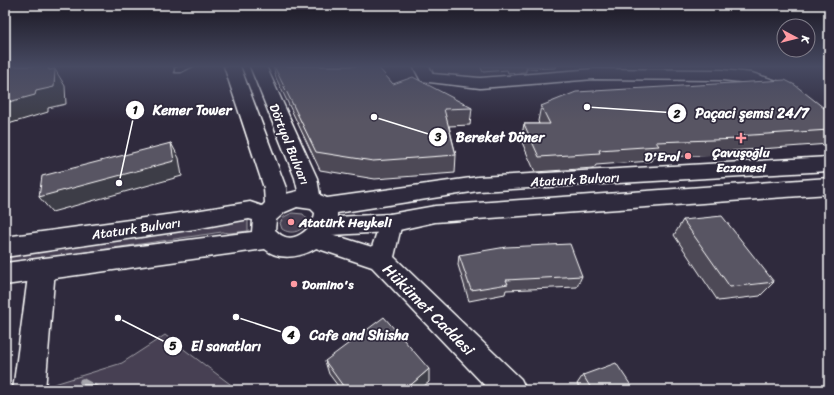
<svg xmlns="http://www.w3.org/2000/svg" width="834" height="395" font-family="Sriracha,sans-serif">
  <style>
    .built { fill: #3c3749 }
    .green { fill: #464152; stroke: #a2a0a8 }
    .lines { fill: none; stroke-linecap: round; stroke-linejoin: round }
    .stream { fill: #a7a6ad; fill-rule: evenodd }
    .service-casing { stroke: #fff; stroke-width: 3 }
    .minor-casing { stroke: #fff; stroke-width: 3 }
    .tertiary-casing { stroke: #fff; stroke-width: 3 }
    .secondary-casing { stroke: #fff; stroke-width: 3 }
    .service { fill: #2f2a3d; fill-rule: evenodd }
    .minor { fill: #2f2a3d; fill-rule: evenodd }
    .tertiary { fill: #2f2a3d; fill-rule: evenodd }
    .secondary { fill: #2f2a3d; fill-rule: evenodd }
    .wall { fill: #4d4956; stroke: #fff }
    .shaded-wall { fill: #3e3c46; stroke: #fff }
    .building { fill: #595564; stroke: #fff }
    .poi-dot { fill: #ff9aa2; stroke: #2f2a3d; stroke-width: 1.5 }
    .labels { text-anchor: middle; stroke-width: 3.5; stroke-linejoin: round; paint-order: stroke }
    .street-label { font-size: 13px; fill: #fff; stroke: #2f2a3d }
    .poi-label { font-size: 13px; font-weight: bold; fill: #fff; stroke: #2f2a3d; text-anchor: start }
    .near-street-label { font-size: 16px; fill: #fff; stroke: #2f2a3d }
    .leader { fill: none; stroke: #fff; stroke-width: 1.5 }
    .callout-dot { fill: #fff; stroke: #2f2a3d; stroke-width: 1.5 }
    .mark-label { font-size: 12px; text-anchor: middle; font-weight: bold; fill: #111 }
    .callout-label { font-size: 14px; text-anchor: middle; font-weight: bold; fill: #fff; stroke: #2f2a3d; stroke-width: 3.5; stroke-linejoin: round; paint-order: stroke }
  </style>
  <rect width="100%" height="100%" fill="#2f2a3d"/>
  <filter id="ink" filterUnits="userSpaceOnUse"><feTurbulence type="fractalNoise" baseFrequency=".025" numOctaves="2"/><feDisplacementMap in="SourceGraphic" scale="8" xChannelSelector="R" yChannelSelector="G"/><feConvolveMatrix kernelMatrix="1 2 1 2 8 2 1 2 1" color-interpolation-filters="sRGB"/></filter>
  <g filter="url(#ink)">
    <!-- built -->
    <path class="built" d="M428,66H498L502,74L465,77L433,75Z"/>
    <!-- green -->
    <path class="green" d="M292,213L303,214L307,219V222C302,232 291,235 282,229L280,223L284,217Z
      M248,219V231L229,233L222,232L5,264V254Z
      M165,335L238,390H48L45,387L122,363Z"/>
    <g class="lines">
      <!-- stream -->
      <path class="stream" d="M83,378L100,387L101,390C93,390 83,391 79,382L80,379Z"/>
      <defs>
        <path id="service" d="M182,66H193L181,72H175V68Z"/>
        <path id="minor" d="M413,66H429L433,74L480,78L594,69L722,70L752,73L783,83L802,93L829,116V131L822,129L790,101L771,91L749,83L722,80L594,79L480,88L421,81Z
          M42,258L51,262L55,269L45,390H13L29,269L33,262Z"/>
        <path id="tertiary" d="M390,214L398,217L402,223L394,257L521,379L526,390H489L372,267L307,245L303,238L307,231L315,229L372,247L382,217Z"/>
        <path id="secondary" d="M224,66H240L286,188V194L298,191L295,178L250,66H266L317,178L320,195L327,198L478,177L829,157V171L478,191L337,213V217L390,214L435,206L829,178V194L435,222L390,232L330,235C318,254 283,265 265,249L5,285V263L252,232L253,220L249,219L195,229L5,257V237L195,211L250,202L262,206L265,203L264,188ZM297,207L311,209L315,213C314,226 297,243 283,236C280,235 278,232 275,230L276,220L285,212Z"/>
      </defs>
      <!-- service casing -->
      <use href="#service" class="service-casing"/>
      <!-- minor casing -->
      <use href="#minor" class="minor-casing"/>
      <!-- tertiary casing -->
      <use href="#tertiary" class="tertiary-casing"/>
      <!-- secondary casing -->
      <use href="#secondary" class="secondary-casing"/>
      <!-- service -->
      <use href="#service" class="service"/>
      <!-- minor -->
      <use href="#minor" class="minor"/>
      <!-- tertiary -->
      <use href="#tertiary" class="tertiary"/>
      <!-- secondary -->
      <use href="#secondary" class="secondary"/>
    </g>
    <!-- wall -->
    <path class="wall" d="M273,66H377L393,84L472,108L470,125L449,126L456,155L455,173L375,179L320,170L276,78Z
      M480,66H557L556,68L526,69V72L508,73L507,70L483,72Z
      M541,106L829,112V144L732,151L730,155L653,157L651,161L596,165L594,168L535,172L521,140L524,124H539L538,121Z
      M683,220L774,282L760,296L718,301L674,235Z
      M459,255L582,276L577,287L506,290L505,294L469,301L458,265Z
      M325,361L429,382L419,390H341L329,374Z
      M583,375L634,390H581L577,384Z"/>
    <!-- shaded-wall -->
    <path class="shaded-wall" d="M48,66H53L65,86L66,104L48,108V112L5,125V103L36,91L49,70Z
      M171,143L179,158L182,176L52,212L39,197Z
      M429,369V382L419,390H405Z"/>
    <!-- building -->
    <path class="building" d="M5,66H48L49,70L55,69L54,87L36,91L35,95L5,103Z
      M274,66H377L393,84L413,77L472,108L444,109L456,155L373,161L316,152Z
      M785,80L795,85L829,112V130L737,136L740,139L656,142L659,146L599,150L600,153L539,157L524,124H550L541,106L576,92Z
      M171,143L174,161L39,197L42,176Z
      M722,216L774,282L730,287L683,220Z
      M570,244L582,276L506,280L508,284L471,290L459,255L506,247Z
      M384,317L429,369L405,390H346L325,361Z
      M616,363L634,390H592L583,375Z"/>
  </g>
  <!-- sky -->
  <linearGradient id="sky" x2="0" y2="1"><stop stop-color="#1a1722"/><stop offset="0.55" stop-color="#474a62"/><stop offset="1" stop-color="#474a62" stop-opacity="0"/></linearGradient>
  <rect width="834" height="121" fill="url(#sky)"/>
  <!-- markers -->
  <g class="poi-dot">
    <path d="M739 132h4v4h4v4h-4v4h-4v-4h-4v-4h4z"/>
    <circle cx="688" cy="156" r="4"/>
    <circle cx="291" cy="222" r="4"/>
    <circle cx="294" cy="284" r="4"/>
  </g>
  <g class="labels">
    <!-- street labels -->
    <g class="street-label">
      <text transform="translate(290 144) rotate(68)" y="5">Dörtyol Bulvarı</text>
      <text transform="translate(575 179) rotate(-3)" y="5">Ataturk Bulvarı</text>
      <text transform="translate(136 228) rotate(-8)" y="5">Ataturk Bulvarı</text>
    </g>
    <!-- poi labels -->
    <g class="poi-label">
      <text x="741" y="157" text-anchor="middle">Çavuşoğlu<tspan x="741" dy="15">Eczanesi</tspan></text>
      <text x="680" y="161" text-anchor="end">D'Erol</text>
      <text x="299" y="227">Atatürk Heykeli</text>
      <text x="302" y="289">Domino's</text>
    </g>
    <!-- near-street labels -->
    <g class="near-street-label">
      <text transform="translate(429 309) rotate(45)" y="6">Hükümet Caddesi</text>
    </g>
  </g>
  <!-- callouts -->
  <path class="leader" d="M119 183L135 110M587 107L677 113M374 117L438 137M236 317L291 335M118 318L173 346"/>
  <g class="callout-dot">
    <circle cx="119" cy="183" r="4"/>
    <circle cx="587" cy="107" r="4"/>
    <circle cx="374" cy="117" r="4"/>
    <circle cx="236" cy="317" r="4"/>
    <circle cx="118" cy="318" r="4"/>
    <circle cx="135" cy="110" r="10"/>
    <circle cx="677" cy="113" r="10"/>
    <circle cx="438" cy="137" r="10"/>
    <circle cx="291" cy="335" r="10"/>
    <circle cx="173" cy="346" r="10"/>
  </g>
  <g class="mark-label">
    <text x="135" y="114">1</text>
    <text x="677" y="118">2</text>
    <text x="438" y="141">3</text>
    <text x="291" y="339">4</text>
    <text x="173" y="350">5</text>
  </g>
  <g class="callout-label">
    <text x="192" y="115">Kemer Tower</text>
    <text x="752" y="118">Paçaci şemsi 24/7</text>
    <text x="500" y="142">Bereket Döner</text>
    <text x="359" y="340">Cafe and Shisha</text>
    <text x="226" y="351">El sanatları</text>
  </g>
  <!-- margin -->
  <rect width="834" height="395" fill="none" stroke="#2f2a3d" stroke-width="20"/>
  <rect x="10" y="10" width="814" height="375" fill="none" stroke="#fff" stroke-width="1.5" filter="url(#ink)"/>
  <!-- north arrow -->
  <g transform="translate(796 38) rotate(97)"><circle r="19" fill="#2f2a3d" stroke="#827f8b"/>
  <path d="M0-3L7 15L0 10L-7 15Z" fill="#ff9aa2"/>
  <text y="-6" font-size="11" font-weight="bold" text-anchor="middle" fill="#ffffff">K</text>
  </g>
</svg>
